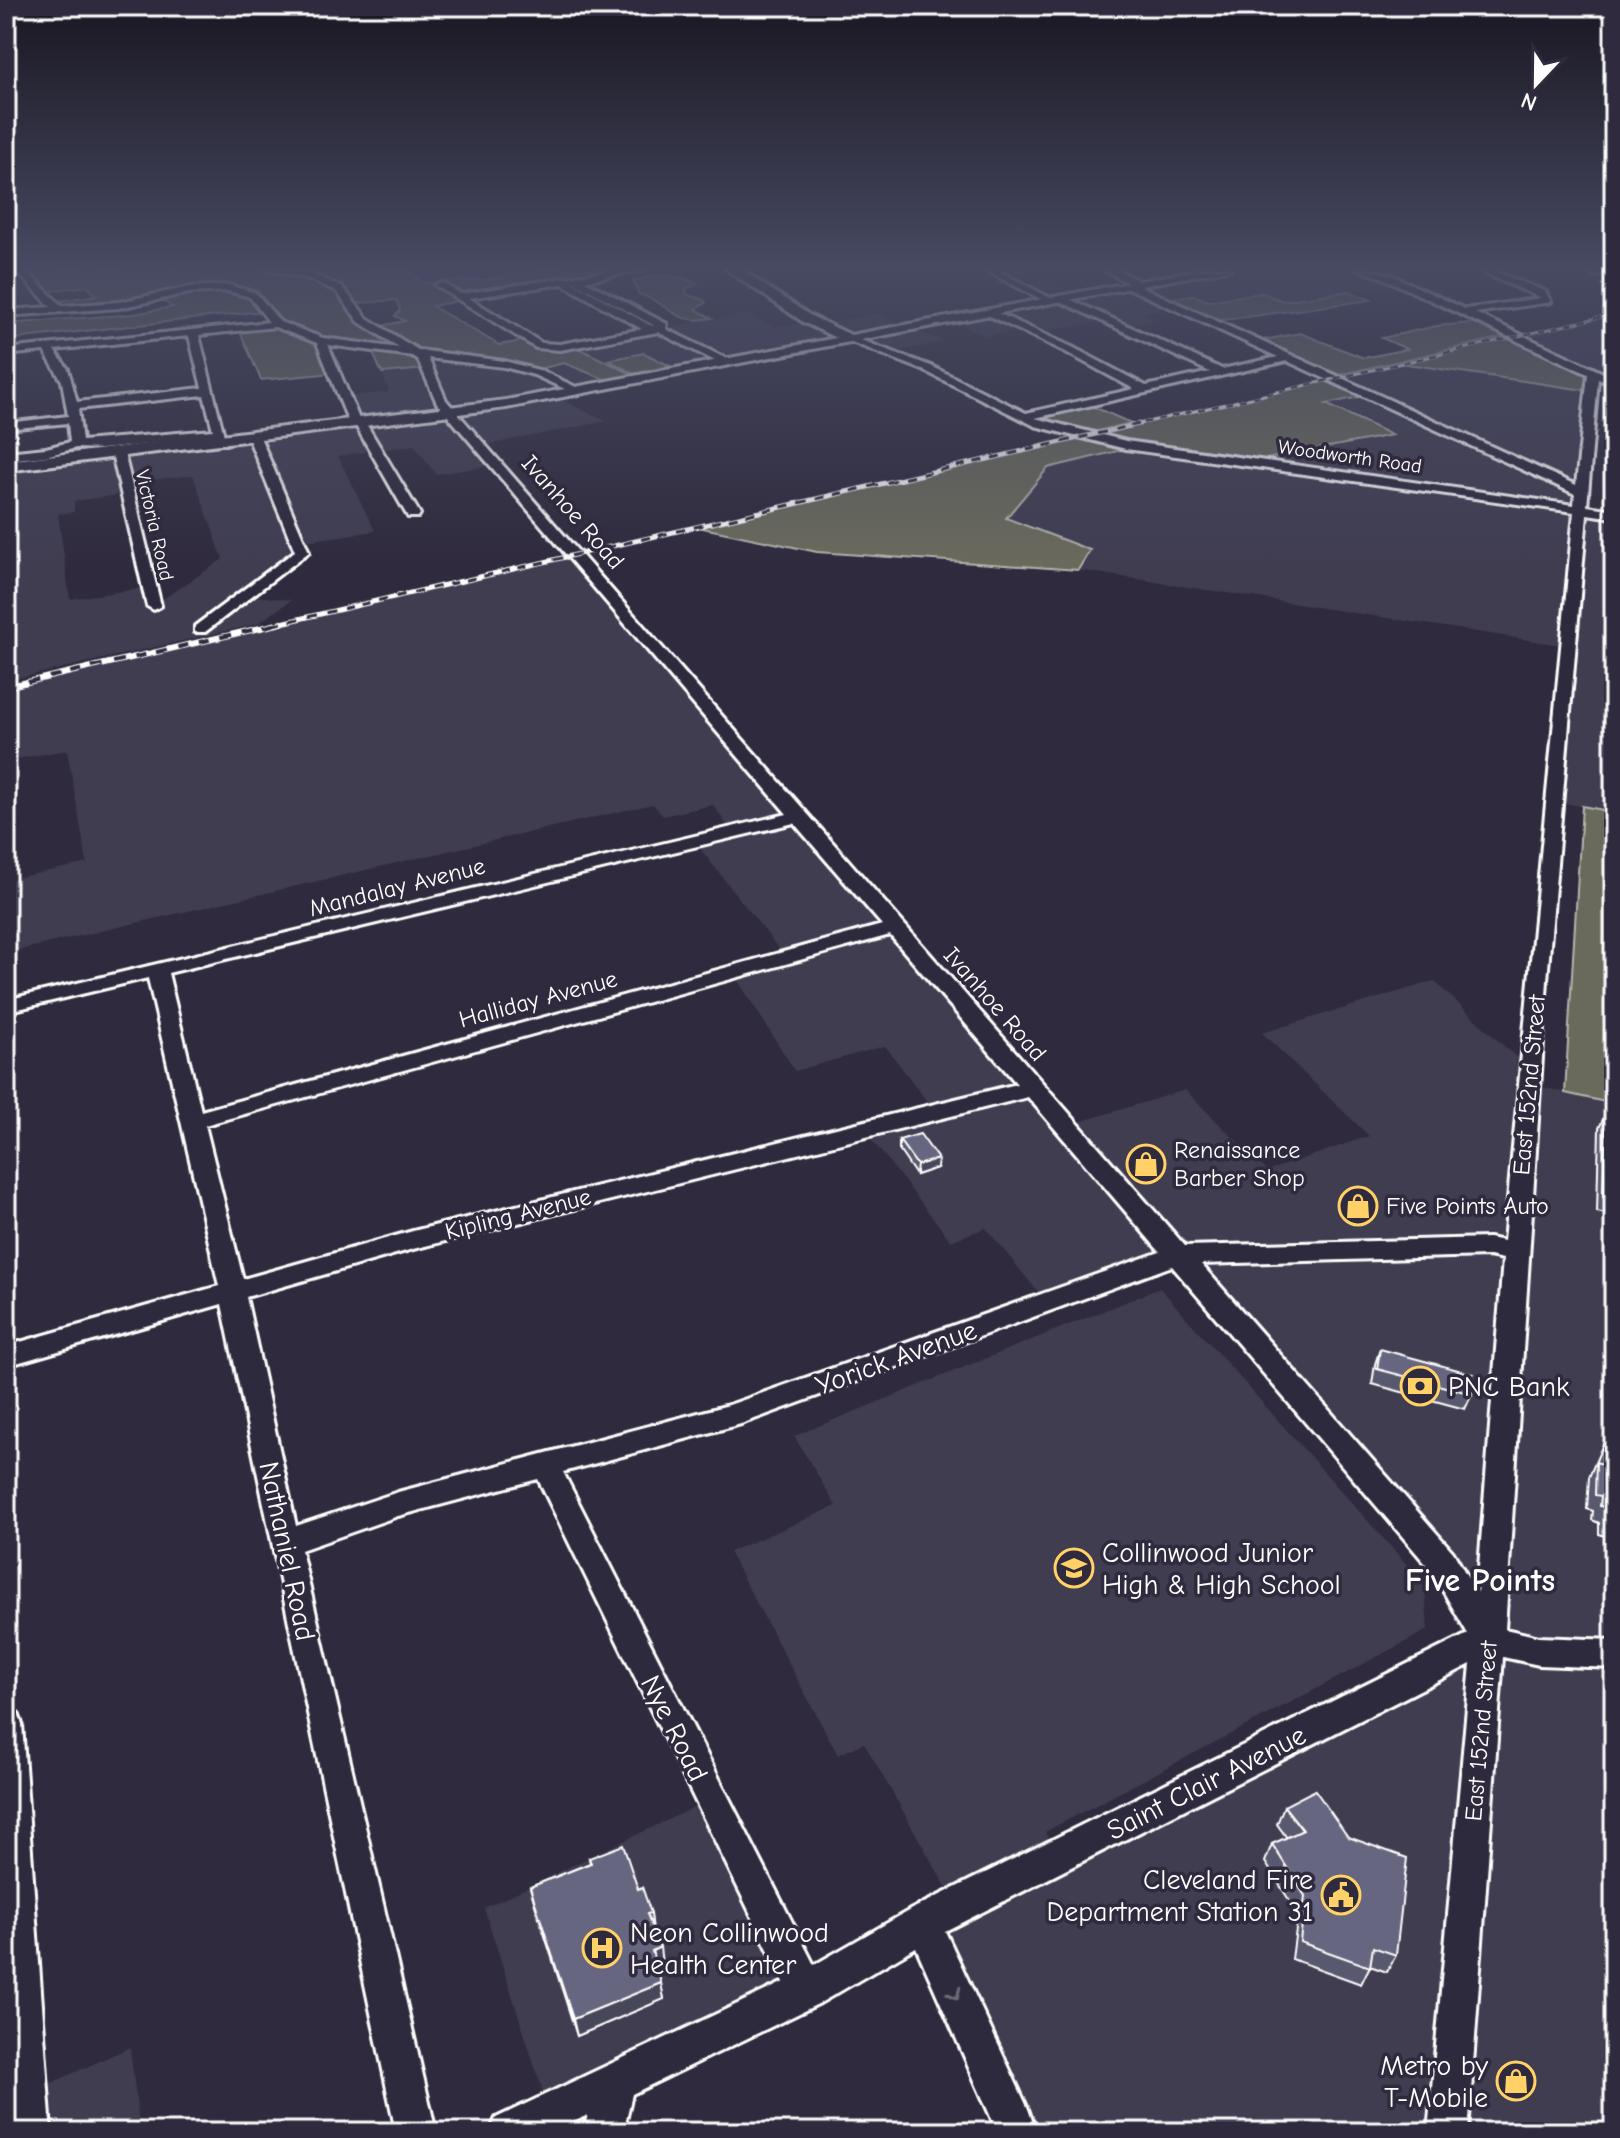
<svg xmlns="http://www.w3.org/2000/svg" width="1620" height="2138" font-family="'Comic Neue',sans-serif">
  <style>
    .built { fill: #403c51; fill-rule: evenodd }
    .green { fill: #6a6b5c; stroke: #b4b5ae; stroke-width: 2; fill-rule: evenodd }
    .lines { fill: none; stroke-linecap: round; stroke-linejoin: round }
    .minor-casing { stroke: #fff; stroke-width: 6 }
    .major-casing { stroke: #fff; stroke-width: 6 }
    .minor { fill: #2f2a3d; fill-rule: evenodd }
    .major { fill: #2f2a3d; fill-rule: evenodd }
    .rail-far2-casing { stroke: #fff; stroke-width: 3 }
    .rail-far1-casing { stroke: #fff; stroke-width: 5 }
    .rail-casing { stroke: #fff; stroke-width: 6 }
    .rail-far2 { stroke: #2f2a3d; stroke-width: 2; stroke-dasharray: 7; stroke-linecap: butt }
    .rail-far1 { stroke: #2f2a3d; stroke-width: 3; stroke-dasharray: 9; stroke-linecap: butt }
    .rail { stroke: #2f2a3d; stroke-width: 4; stroke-dasharray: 11; stroke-linecap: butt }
    .wall { fill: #58586e; stroke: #fff; stroke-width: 2 }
    .shaded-wall { fill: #47475a; stroke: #fff; stroke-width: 2 }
    .building { fill: #666680; stroke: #fff; stroke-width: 2 }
    .oneway { stroke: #6d6a77 }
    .labels { text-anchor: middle; stroke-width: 7; stroke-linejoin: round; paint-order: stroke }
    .far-street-label { font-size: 20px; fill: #fff; stroke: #2f2a3d }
    .street-label { font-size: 24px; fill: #fff; stroke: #2f2a3d }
    .poi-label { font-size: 24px; fill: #fff; stroke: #2f2a3d; text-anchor: start }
    .near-street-label { font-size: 28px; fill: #fff; stroke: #2f2a3d }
    .near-poi-label { font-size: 28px; fill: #fff; stroke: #2f2a3d; text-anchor: start }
    .near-neighbourhood-label { font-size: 32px; font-weight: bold; fill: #fff; stroke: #2f2a3d }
  </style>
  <rect width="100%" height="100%" fill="#2f2a3d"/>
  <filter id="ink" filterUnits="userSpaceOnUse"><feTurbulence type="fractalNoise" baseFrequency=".0125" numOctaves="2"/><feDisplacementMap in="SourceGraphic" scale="16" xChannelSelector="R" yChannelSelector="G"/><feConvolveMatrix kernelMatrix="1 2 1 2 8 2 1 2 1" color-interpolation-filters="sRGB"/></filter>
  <g filter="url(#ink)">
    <!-- built -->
    <path class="built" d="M332,269H630L389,289Z
      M1224,269H1428L1437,273L1389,276L1402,283L1355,293L1349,291L1283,301L1262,293L1208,301L1193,295L1178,308L1142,313L1155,320L1122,326L1108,320L1034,333L1025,329L986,336L949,319L1049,301L1016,284L1045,279L1080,296Z
      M746,313L774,327L811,321L817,325L878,313L943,342L886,354L845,338L640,378L572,345Z
      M1614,314V368L1593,373L1516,337Z
      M417,351L530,371L564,363L614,383L553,396L607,421L482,446L497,465L436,474L414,445L338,456L375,531L299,542L302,552L248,595L292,600L257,624L6,681V466L355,423L342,397L389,392L382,373L427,369ZM193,475L223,559L154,605L149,587L70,599L58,514L74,512V501L126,494L125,483Z
      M1400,363L1591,391L1581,509L1614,514V812L1553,801L1567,646L1078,570L1090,551L1005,518L1048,468L1138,446L1390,434L1324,403L1334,379Z
      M575,555L1066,1126L1185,1090L1267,1171L1369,1136L1262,1033L1434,981L1530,1070L1529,1084L1614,1104V2132H1012L923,1923L957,1906L864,1743L838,1755L729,1552L836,1506L794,1436L1160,1288L1425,1585L1428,1630L1045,1832L1060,1855L1488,1640L1178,1255L1047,1303L986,1228L951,1241L864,1130L935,1112L885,1046L795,1071L733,973L786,958L694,841L732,832L713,805L663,816L653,804L6,953V880L87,863L67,750L6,761V687Z
      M711,1799L807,1990L550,2114L484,1908Z
      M130,2047L140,2132H6V2104Z"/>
    <!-- green -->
    <path class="green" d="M18,269H410V273L422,282L438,283L502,278L513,269H642L577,279L663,326L648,328L563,281L461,296L464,300L432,306L499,345L528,340L535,344L572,345L640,378L614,383L564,363L530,371L418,351L428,369L382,373L370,347L321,341L334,373L261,380L238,327L275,324L263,311L6,340V324L134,314L173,307L157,298L59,309L53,302L96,295L87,286L42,292ZM397,300L400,311L395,316L405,321L376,327L350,304Z
      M656,275L679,277L698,283L686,289V294L704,300L706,303L696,309L712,318C672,326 671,303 639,294L633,281Z
      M1349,291L1371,300L1209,322L1161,300L1193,295L1208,301L1262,293L1283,301Z
      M1485,322L1512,335L1330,377L1253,342L1300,333L1364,358L1407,349L1382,338L1437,326Z
      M1516,337L1593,373L1591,391L1400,363Z
      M644,353L670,366L634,374L608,360Z
      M1334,379L1369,395L1326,404L1392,435L1251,462L1138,446L1048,468L1006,518L1090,550L1078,570L817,552L698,527Z
      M1084,403L1131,423L1080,435L1023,417Z
      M1582,806L1614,812V1104L1565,1093Z"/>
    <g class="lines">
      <defs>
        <path id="minor" d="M14,269H24L62,306L119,302L189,287L228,285L256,293L280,322L323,338L400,348L359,322L336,291L307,278L262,269L309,273L342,287L367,318L418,350L504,361L542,371L580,389V393L576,394L534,375L504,367L428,358L446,400L1185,1246L1489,1238L1504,1241L1574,512L1126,449L1035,426L923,370L841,338L850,336L931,366L1026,413L1134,389L1064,351L985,314V310H991L1072,347L1146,386L1210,372L1059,301V297H1065L1222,369L1278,357L1128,288L1130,284L1103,269H1115L1143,283L1142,287L1576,485L1588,374L1383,278L1358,269L1389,274L1465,309L1541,298L1475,269H1488L1545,291L1551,302L1475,313L1614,378V385L1598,379L1587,506L1614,510V518L1587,514L1547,980L1505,1629L1539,1637L1614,1640V1668L1539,1665L1503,1657L1468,2132H1428L1471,1664L945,1931L1028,2109L1033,2123L1032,2132H992L994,2124L916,1947L820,2003L632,2094L623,2132H583L588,2115L553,2132H490L496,2118L784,1982L538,1479L398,1516L301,1550L436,2132H396L222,1304L6,1366V1346L219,1286L148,978L6,1012V1000L787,814L437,403L418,360L412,356L328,345L359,419L365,422L420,514L418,517H408L356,426L349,423L317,343L275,327L199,335L226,444H218L215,437L101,449L76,448L46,456L6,460V452L46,448L70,442L68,423L6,429V423L68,416L62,381L44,351L6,355V349L269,322L250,297L228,291L189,293L119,308L6,316V310L51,307ZM189,336L202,388L77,402L68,369L54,350ZM1287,361L1575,494L1574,505L1126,441L1035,418ZM204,395L213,430L82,441L78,409ZM794,823L882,925L201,1111L168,973ZM890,935L1017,1084L413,1231L243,1279L205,1125ZM1028,1097L1160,1252L729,1405L398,1492L296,1526L246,1297L413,1249ZM1489,1256L1503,1259L1477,1593L1453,1552L1201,1264ZM1172,1266L1431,1570L1468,1634L910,1910L814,1965L563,1472L741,1424Z
          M621,269H646L585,281L667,324L666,329L729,360V364H721L658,332L560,350L536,348L435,285L443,283L461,294ZM572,282H574L655,326L650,325ZM562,284L642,329L560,344L542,343L469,298Z
          M983,269H995L1056,301L1048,303Z
          M1598,269H1614V272L1594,276L1589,273Z
          M254,433L260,437L309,552L205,632H195V626L295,551L248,437Z
          M118,449L124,453L161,606L154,610L147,606L112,453Z
          M6,1709L18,1713L22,1724L51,2132H11L6,2030Z"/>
        <path id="major" d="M726,269H740L811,316L851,335L1203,269H1230L506,408L6,471V461L506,400L836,338L803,322Z"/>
      </defs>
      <!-- minor casing -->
      <use href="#minor" class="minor-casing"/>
      <!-- major casing -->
      <use href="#major" class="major-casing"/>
      <!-- minor -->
      <use href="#minor" class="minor"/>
      <!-- major -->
      <use href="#major" class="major"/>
      <defs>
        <path id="rail-far2" d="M1130,426L1614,314"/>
        <path id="rail-far1" d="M273,625L1139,424"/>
        <path id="rail" d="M6,687L282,623"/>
      </defs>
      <!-- rail-far2 casing -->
      <use href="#rail-far2" class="rail-far2-casing"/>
      <!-- rail-far1 casing -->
      <use href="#rail-far1" class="rail-far1-casing"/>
      <!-- rail casing -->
      <use href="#rail" class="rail-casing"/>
      <!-- rail-far2 -->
      <use href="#rail-far2" class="rail-far2"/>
      <!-- rail-far1 -->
      <use href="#rail-far1" class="rail-far1"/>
      <!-- rail -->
      <use href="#rail" class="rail"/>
    </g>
    <!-- wall -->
    <path class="wall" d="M1606,1113L1614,1115V1216L1597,1212L1599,1128Z
      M899,1140L937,1168L916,1175L899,1150Z
      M1380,1349L1472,1394L1465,1409L1372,1384L1375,1364Z
      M1603,1444L1614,1448V1539L1599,1534V1523L1592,1520L1593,1511L1587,1509L1589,1477Z
      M1284,1806L1396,1955L1387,1972L1370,1966L1361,1984L1292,1959L1298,1914L1265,1862L1272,1844L1287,1838L1277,1824Z
      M589,1858L638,1889L651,1913L653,1930L662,1964L657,1967L664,1999L577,2036L535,1905L530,1887L590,1863Z"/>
    <!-- shaded-wall -->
    <path class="shaded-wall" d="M938,1159L937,1168L916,1175L917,1165Z
      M660,1947L662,1964L655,1968L652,1951Z
      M661,1983L664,1999L577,2036L573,2019Z"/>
    <!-- building -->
    <path class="building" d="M1606,1113L1614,1115V1200L1603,1197Z
      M920,1134L938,1159L917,1165L899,1140Z
      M1380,1349L1473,1374L1472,1394L1377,1369Z
      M1603,1444L1614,1448V1522L1607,1519V1508L1600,1506L1601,1496L1595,1495L1596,1462L1602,1464Z
      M1315,1790L1348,1837L1407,1858L1396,1955L1373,1947L1370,1967L1300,1942L1305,1896L1272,1844L1303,1830L1284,1806Z
      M623,1845L638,1889L642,1887L651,1913L647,1914L660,1947L652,1951L661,1983L573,2019L530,1887L591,1863L589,1858Z"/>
    <!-- one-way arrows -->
    <defs><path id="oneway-chevron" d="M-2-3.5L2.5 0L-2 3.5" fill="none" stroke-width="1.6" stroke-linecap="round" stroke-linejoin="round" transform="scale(2)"/></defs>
    <use class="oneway" href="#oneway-chevron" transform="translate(955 1994) rotate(65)"/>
  </g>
  <!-- sky -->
  <linearGradient id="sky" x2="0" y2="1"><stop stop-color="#1a1722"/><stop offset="0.47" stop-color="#474a62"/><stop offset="1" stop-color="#474a62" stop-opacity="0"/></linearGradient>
  <rect width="1620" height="569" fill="url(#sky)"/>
  <!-- icons -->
  <defs>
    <symbol id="shop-ring" viewBox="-11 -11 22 22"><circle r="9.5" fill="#2f2a3d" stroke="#ffd166" stroke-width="1.5"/><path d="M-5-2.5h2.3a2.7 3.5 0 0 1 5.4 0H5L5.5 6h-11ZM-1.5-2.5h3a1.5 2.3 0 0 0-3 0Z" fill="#ffd166"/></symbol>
    <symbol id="bank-ring" viewBox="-11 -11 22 22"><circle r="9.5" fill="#2f2a3d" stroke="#ffd166" stroke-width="1.5"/><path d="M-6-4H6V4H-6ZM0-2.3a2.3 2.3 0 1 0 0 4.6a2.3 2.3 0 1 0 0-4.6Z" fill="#ffd166"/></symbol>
    <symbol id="school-ring" viewBox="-11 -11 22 22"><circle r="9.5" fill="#2f2a3d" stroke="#ffd166" stroke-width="1.5"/><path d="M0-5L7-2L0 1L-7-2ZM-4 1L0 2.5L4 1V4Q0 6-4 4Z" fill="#ffd166"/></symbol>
    <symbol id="civic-ring" viewBox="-11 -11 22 22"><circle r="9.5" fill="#2f2a3d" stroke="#ffd166" stroke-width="1.5"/><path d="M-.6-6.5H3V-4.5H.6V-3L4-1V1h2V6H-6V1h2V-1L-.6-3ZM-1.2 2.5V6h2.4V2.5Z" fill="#ffd166"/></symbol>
    <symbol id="hospital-ring" viewBox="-11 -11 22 22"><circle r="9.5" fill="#2f2a3d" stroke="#ffd166" stroke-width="1.5"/><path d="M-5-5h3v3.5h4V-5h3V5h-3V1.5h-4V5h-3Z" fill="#ffd166"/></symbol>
  </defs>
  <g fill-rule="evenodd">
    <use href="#shop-ring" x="1124" y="1142" width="44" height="44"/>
    <use href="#shop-ring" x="1336" y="1184" width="44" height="44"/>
    <use href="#bank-ring" x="1398" y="1364" width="44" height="44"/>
    <use href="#school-ring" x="1052" y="1546" width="44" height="44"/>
    <use href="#civic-ring" x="1319" y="1873" width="44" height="44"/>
    <use href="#hospital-ring" x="580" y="1926" width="44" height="44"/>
    <use href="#shop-ring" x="1494" y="2059" width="44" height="44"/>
  </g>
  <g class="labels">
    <!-- far-street labels -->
    <g class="far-street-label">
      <text transform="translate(1350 456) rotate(8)" y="7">Woodworth Road</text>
      <text transform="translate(155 525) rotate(77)" y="7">Victoria Road</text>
    </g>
    <!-- street labels -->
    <g class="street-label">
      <text transform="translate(573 512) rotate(49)" y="8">Ivanhoe Road</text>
      <text transform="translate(397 887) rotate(-14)" y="8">Mandalay Avenue</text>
      <text transform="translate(538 999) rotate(-15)" y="8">Halliday Avenue</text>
      <text transform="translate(995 1004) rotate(49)" y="8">Ivanhoe Road</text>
      <text transform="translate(1529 1085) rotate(-85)" y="8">East 152nd Street</text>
      <text transform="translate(518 1214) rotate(-14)" y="8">Kipling Avenue</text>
      <text transform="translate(1481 1731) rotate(-85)" y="8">East 152nd Street</text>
    </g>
    <!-- poi labels -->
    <g class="poi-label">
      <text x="1174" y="1158">Renaissance<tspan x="1174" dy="28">Barber Shop</tspan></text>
      <text x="1386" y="1214">Five Points Auto</text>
    </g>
    <!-- near-street labels -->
    <g class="near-street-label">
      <text transform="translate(896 1357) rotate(-20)" y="10">Yorick Avenue</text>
      <text transform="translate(288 1551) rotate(78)" y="10">Nathaniel Road</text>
      <text transform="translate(675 1728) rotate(63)" y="10">Nye Road</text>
      <text transform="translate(1206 1782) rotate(-27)" y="10">Saint Clair Avenue</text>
    </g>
    <!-- near-poi labels -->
    <g class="near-poi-label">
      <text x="1448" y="1396">PNC Bank</text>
      <text x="1102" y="1562">Collinwood Junior<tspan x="1102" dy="32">High &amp; High School</tspan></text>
      <text x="1313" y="1889" text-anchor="end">Cleveland Fire<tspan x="1313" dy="32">Department Station 31</tspan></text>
      <text x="630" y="1942">Neon Collinwood<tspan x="630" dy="32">Health Center</tspan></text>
      <text x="1488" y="2075" text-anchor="end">Metro by<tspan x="1488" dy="32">T-Mobile</tspan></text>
    </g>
    <!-- near-neighbourhood labels -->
    <g class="near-neighbourhood-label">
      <text x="1480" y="1591">Five Points</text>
    </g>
  </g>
  <!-- margin -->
  <rect width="1620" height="2138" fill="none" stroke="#2f2a3d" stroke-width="32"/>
  <rect x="16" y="16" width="1588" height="2106" fill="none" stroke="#fff" stroke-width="3" filter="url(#ink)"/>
  <!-- north arrow -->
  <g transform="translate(1536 84) rotate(202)" stroke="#2f2a3d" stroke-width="6" paint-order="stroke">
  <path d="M0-6L14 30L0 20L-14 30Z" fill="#ffffff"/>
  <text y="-12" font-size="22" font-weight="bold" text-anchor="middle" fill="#ffffff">N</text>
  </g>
</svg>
